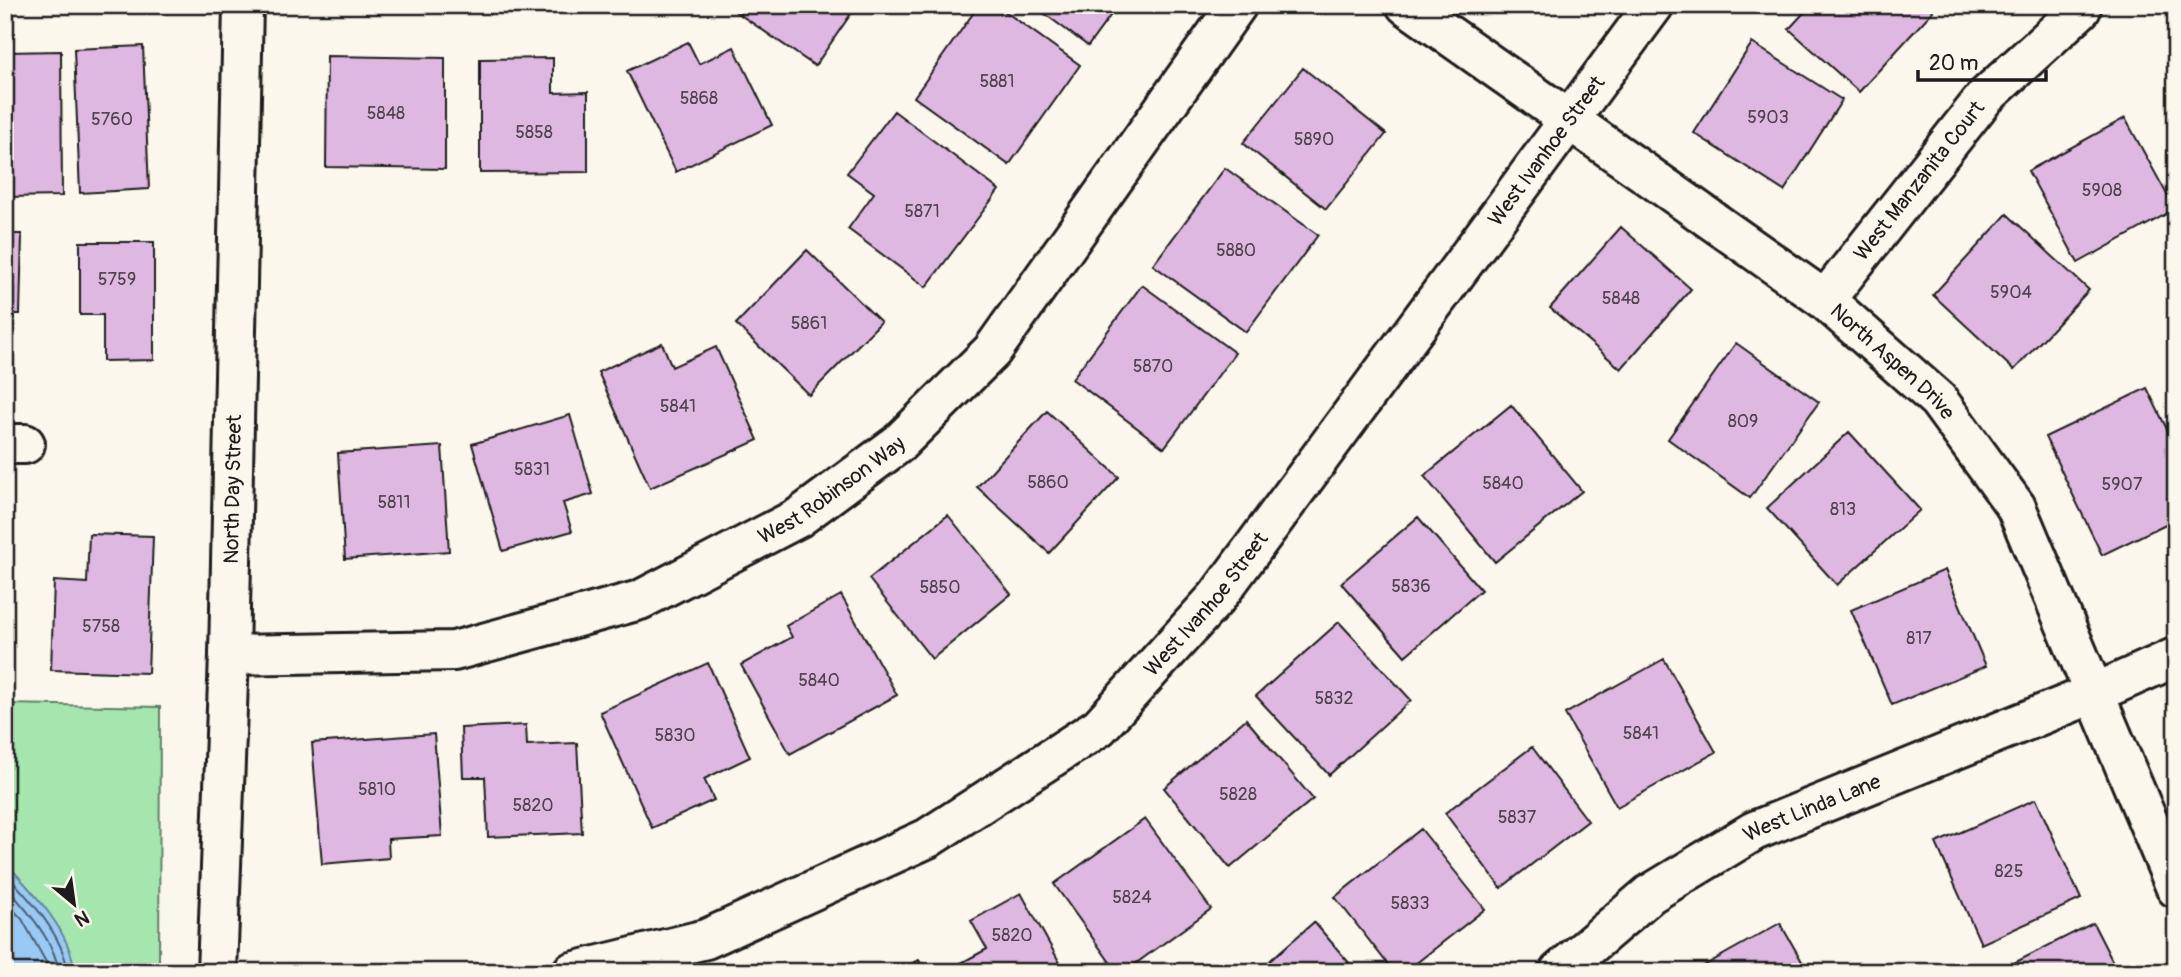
<svg xmlns="http://www.w3.org/2000/svg" width="2181" height="977" font-family="Pangolin,sans-serif">
  <style>
    .green { fill: #a5e6af; stroke: #608166; stroke-width: 2 }
    .water { fill: #99c9f5; stroke: #67849e; stroke-width: 2 }
    .lines { fill: none; stroke-linecap: round; stroke-linejoin: round }
    .shore { stroke: #4e6173; stroke-width: 2 }
    .building { fill: #dfb8e1; stroke: #1c1c1c; stroke-width: 2 }
    .minor-casing { stroke: #1c1c1c; stroke-width: 44 }
    .tertiary-casing { stroke: #1c1c1c; stroke-width: 44 }
    .minor { stroke: #fbf7ec; stroke-width: 38 }
    .tertiary { stroke: #fbf7ec; stroke-width: 38 }
    .labels { text-anchor: middle; stroke-width: 5; stroke-linejoin: round; paint-order: stroke }
    .number-label { font-size: 18px; fill: #4d434d }
    .street-label { font-size: 21px; fill: #1c1c1c; stroke: #fbf7ec }
  </style>
  <rect width="100%" height="100%" fill="#fbf7ec"/>
  <filter id="ink" filterUnits="userSpaceOnUse"><feTurbulence type="fractalNoise" baseFrequency=".0143" numOctaves="2"/><feDisplacementMap in="SourceGraphic" scale="14" xChannelSelector="R" yChannelSelector="G"/><feConvolveMatrix kernelMatrix="1 2 1 2 8 2 1 2 1" color-interpolation-filters="sRGB"/></filter>
  <g filter="url(#ink)">
    <!-- green -->
    <path class="green" d="M5,704L160,707L159,972H5Z"/>
    <!-- water -->
    <path class="water" d="M5,862C33,892 70,930 75,972H5Z"/>
    <g class="lines">
      <!-- shore -->
      <path class="shore" d="M5,873C30,899 63,935 68,972
        M5,886C25,907 55,942 59,972
        M5,901L22,919L47,964L48,972"/>
    </g>
    <!-- building -->
    <path class="building" d="M726,5H857L815,66Z
      M979,5H996L1080,65L1009,165L914,97Z
      M1033,5H1118L1088,46Z
      M1811,5H1927L1933,11L1859,92L1789,29Z
      M688,42L699,64L734,47L772,125L676,172L627,71Z
      M1752,43L1842,100L1784,191L1694,133Z
      M143,46L149,189L80,193L74,49Z
      M61,51L62,196L5,197V52Z
      M327,56L445,58V169L326,167Z
      M553,58V93L588,92V172L480,173V59Z
      M1303,68L1386,134L1326,209L1243,143Z
      M894,111L999,190L926,287L848,229L874,193L847,173Z
      M2125,118L2175,209L2078,263L2028,171Z
      M1225,168L1318,235L1246,332L1153,265Z
      M2007,214L2089,290L2014,370L1933,295Z
      M1621,227L1691,289L1621,369L1550,308Z
      M5,234H22L20,314H5Z
      M80,242H154V360L103,361V315H80Z
      M807,250L881,322L809,395L736,324Z
      M1142,285L1235,353L1164,448L1072,379Z
      M662,343L672,367L716,347L758,440L650,488L598,372Z
      M1736,343L1819,402L1750,498L1668,439Z
      M2147,388L2176,448V519L2102,555L2045,437Z
      M1511,405L1582,491L1495,562L1424,476Z
      M1047,411L1119,477L1049,553L977,487Z
      M570,415L593,494L563,503L572,531L503,551L472,444Z
      M1849,432L1920,510L1837,585L1767,508Z
      M442,446L449,551L345,559L338,453Z
      M948,515L1011,594L932,659L869,579Z
      M1418,517L1481,590L1405,656L1341,583Z
      M89,534L153,536L148,673L51,670L54,581L87,583Z
      M1945,570L1986,666L1892,705L1851,610Z
      M841,595L897,695L790,754L741,665L792,637L786,626Z
      M1339,622L1411,700L1329,775L1256,696Z
      M1664,659L1716,752L1617,807L1565,714Z
      M708,663L750,757L704,779L714,800L652,828L600,712Z
      M1246,719L1313,799L1230,868L1164,788Z
      M526,725L527,745L577,743L582,833L488,837L485,777H463L461,728Z
      M434,734L442,836L388,839L389,858L322,864L312,743Z
      M1532,747L1588,821L1501,888L1445,813Z
      M2036,799L2081,899L1981,944L1936,843Z
      M1145,819L1211,909L1124,972H1117L1054,884Z
      M1421,829L1485,909L1405,972H1394L1335,897Z
      M1021,893L1065,972H954L952,968L987,949L971,921Z
      M1314,922L1357,972H1257Z
      M1780,923L1808,972H1693Z
      M2093,923L2118,972H1996Z
      M919,960L925,972H895Z"/>
    <g class="lines">
      <defs>
        <g id="minor">
          <path id="s1" d="M1406,5L1825,300L1938,400L2016,507L2176,888"/>
          <path id="s2" d="M1825,300L1985,97L2081,9"/>
          <path d="M5,444H25"/>
          <path id="s3" d="M229,655L454,651L640,600L798,518L898,444L992,351L1237,5"/>
          <path id="s4" d="M572,972L706,939L928,838L1099,727L1217,597L1654,5"/>
          <path id="s5" d="M1559,972L1650,894L1754,831L2095,693L2176,657"/>
        </g>
        <g id="tertiary">
          <path id="s6" d="M217,972L229,655L243,5"/>
        </g>
      </defs>
      <!-- minor casing -->
      <use href="#minor" class="minor-casing"/>
      <!-- tertiary casing -->
      <use href="#tertiary" class="tertiary-casing"/>
      <!-- minor -->
      <use href="#minor" class="minor"/>
      <!-- tertiary -->
      <use href="#tertiary" class="tertiary"/>
    </g>
  </g>
  <g class="labels">
    <!-- number labels -->
    <g class="number-label">
      <text x="997" y="87">5881</text>
      <text x="699" y="104">5868</text>
      <text x="386" y="119">5848</text>
      <text x="1768" y="123">5903</text>
      <text x="112" y="125">5760</text>
      <text x="534" y="138">5858</text>
      <text x="1314" y="145">5890</text>
      <text x="2102" y="196">5908</text>
      <text x="922" y="217">5871</text>
      <text x="1236" y="256">5880</text>
      <text x="117" y="285">5759</text>
      <text x="2011" y="298">5904</text>
      <text x="1621" y="304">5848</text>
      <text x="809" y="329">5861</text>
      <text x="1153" y="372">5870</text>
      <text x="678" y="412">5841</text>
      <text x="1743" y="427">809</text>
      <text x="532" y="475">5831</text>
      <text x="1048" y="488">5860</text>
      <text x="1503" y="489">5840</text>
      <text x="2122" y="490">5907</text>
      <text x="394" y="508">5811</text>
      <text x="1843" y="515">813</text>
      <text x="1411" y="592">5836</text>
      <text x="940" y="593">5850</text>
      <text x="101" y="632">5758</text>
      <text x="1919" y="644">817</text>
      <text x="819" y="686">5840</text>
      <text x="1334" y="704">5832</text>
      <text x="1641" y="739">5841</text>
      <text x="675" y="741">5830</text>
      <text x="377" y="795">5810</text>
      <text x="1238" y="800">5828</text>
      <text x="533" y="811">5820</text>
      <text x="1517" y="823">5837</text>
      <text x="2009" y="877">825</text>
      <text x="1132" y="903">5824</text>
      <text x="1410" y="909">5833</text>
      <text x="1012" y="941">5820</text>
    </g>
    <!-- street labels -->
    <g class="street-label">
      <text dy="7" stroke="none"><textPath href="#s4" startOffset="1316">West Ivanhoe Street</textPath></text>
      <text dy="7" stroke="none"><textPath href="#s2" startOffset="152">West Manzanita Court</textPath></text>
      <text dy="7" stroke="none"><textPath href="#s1" startOffset="604">North Aspen Drive</textPath></text>
      <text dy="7" stroke="none"><textPath href="#s3" startOffset="639">West Robinson Way</textPath></text>
      <text dy="7" stroke="none"><textPath href="#s6" startOffset="483">North Day Street</textPath></text>
      <text dy="7" stroke="none"><textPath href="#s4" startOffset="749">West Ivanhoe Street</textPath></text>
      <text dy="7" stroke="none"><textPath href="#s5" startOffset="304">West Linda Lane</textPath></text>
    </g>
  </g>
  <!-- margin -->
  <rect width="2181" height="977" fill="none" stroke="#fbf7ec" stroke-width="28"/>
  <rect x="14" y="14" width="2153" height="949" fill="none" stroke="#1c1c1c" stroke-width="2.5" filter="url(#ink)"/>
  <!-- north arrow -->
  <g transform="translate(74 904) rotate(151)" stroke="#fbf7ec" stroke-width="5" paint-order="stroke">
  <path d="M0-5L12 26L0 18L-12 26Z" fill="#1c1c1c"/>
  <text y="-10" font-size="19" font-weight="bold" text-anchor="middle" fill="#1c1c1c">N</text>
  </g>
  <!-- scale -->
  <path d="M1918 70v10h128v-10" fill="none" stroke="#1c1c1c" stroke-width="3.5"/>
  <text x="1929" y="70" font-size="21" fill="#1c1c1c" stroke="#fbf7ec" stroke-width="5" paint-order="stroke">20 m</text>
</svg>
